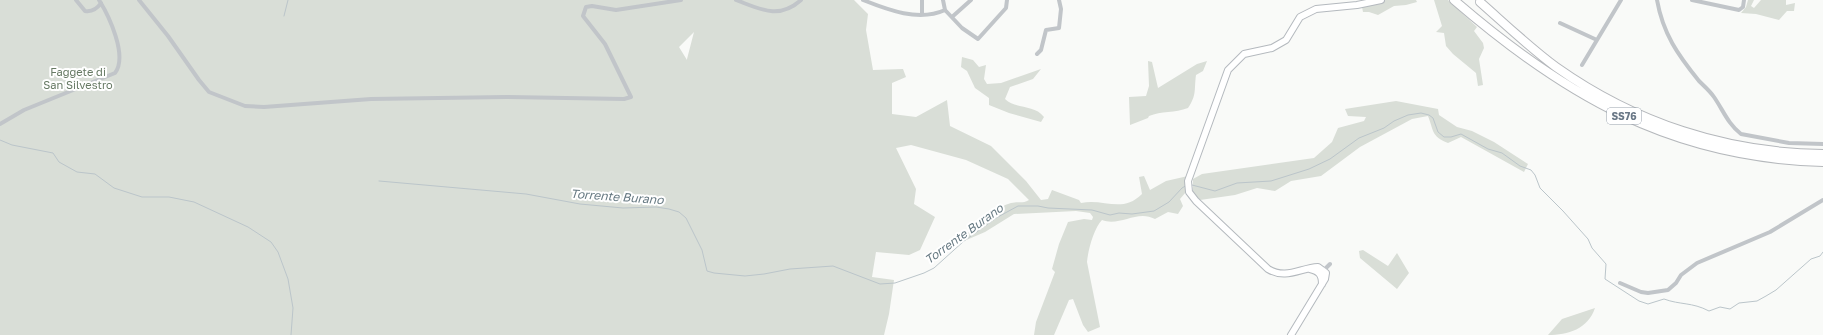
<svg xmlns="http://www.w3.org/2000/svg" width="1823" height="335" font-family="'Golos Text',sans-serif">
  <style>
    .green { fill: #d9ded7; fill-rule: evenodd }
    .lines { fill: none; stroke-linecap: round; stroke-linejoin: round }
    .stream { stroke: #bbc5ca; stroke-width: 1 }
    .secondary-casing { stroke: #b4b9be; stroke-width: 8 }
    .highway-casing { stroke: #b5b8bc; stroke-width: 10 }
    .street { stroke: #c1c5c9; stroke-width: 4 }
    .secondary { stroke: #fff; stroke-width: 6 }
    .highway { stroke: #fff; stroke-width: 8 }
    .labels { text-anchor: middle; stroke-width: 4; stroke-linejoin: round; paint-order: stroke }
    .shield { fill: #fff; stroke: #97a0ab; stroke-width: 1 }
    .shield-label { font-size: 10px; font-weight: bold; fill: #6a7887 }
    .park-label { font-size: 11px; fill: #677a64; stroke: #fff }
    .water-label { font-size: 12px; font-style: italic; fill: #667982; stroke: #fff }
  </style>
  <rect width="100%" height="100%" fill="#f9faf8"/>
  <!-- green -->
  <path class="green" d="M0,0H854L868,14L866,30L873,70L903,69L906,77L892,83V114L916,117L947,100L950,126L991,146L1026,181L1041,200L1048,199L1052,190L1079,200L1081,203C1104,198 1122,214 1142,194L1139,177L1144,176L1150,190L1166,181L1188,176L1186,192L1180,199L1183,206L1178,214L1168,212L1155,219C1137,209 1120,227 1102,220C1094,228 1088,250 1087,262L1100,327L1088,332L1083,325L1073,299L1069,300L1054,335H1034L1036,322L1055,272L1052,269L1059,244L1068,222L1084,219L1092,220L1093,217L1090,213L1076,211L1014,214L985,232L964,241L960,235C965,233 971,232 975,229C986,221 997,206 1011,203C1019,201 1022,204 1029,200L1008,179L966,160L911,145L896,148L916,189L914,204L935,217L920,250L909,255L876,252L872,277L894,280L889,314L884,335H0ZM694,32L687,59V60L679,47Z
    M1385,0H1416L1417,2L1406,5L1394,6L1378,15L1369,12H1363L1362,7L1369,6Z
    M1434,0H1448L1477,27L1474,31L1483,43L1484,48L1479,59L1483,85L1478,86L1476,73L1453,54L1446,46L1444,33L1436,32L1442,26Z
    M1748,0H1754L1751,6L1754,8L1761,0H1786V5L1795,3L1794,11H1787L1779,20L1756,14L1741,13L1746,7Z
    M962,57L973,60L979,67L986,65L984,79L987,84L1001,83L1041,69L1033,79L1010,87L1005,99C1017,110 1034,104 1044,117L1041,122L1009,113L989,105V98L975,88L967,71L961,67Z
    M1148,61L1152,62L1158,88L1197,64L1207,61L1203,71L1196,75C1194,89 1197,95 1188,108C1175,113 1161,111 1149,116L1148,118L1130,125L1129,97L1146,96L1149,86Z
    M1396,101L1438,109L1439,115L1457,127L1472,131L1494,142L1528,164L1524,172L1461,137L1448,143C1431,136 1434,131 1428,116L1412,119L1360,147L1321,176L1291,181L1275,191L1257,188L1235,195L1200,200L1193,194V179L1202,174L1314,158L1332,142L1338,128L1364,121L1366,117L1348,116L1345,109Z
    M1363,250L1388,266L1397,253L1409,273L1397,289L1360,258L1359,251Z
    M1595,308C1588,329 1568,335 1548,335L1562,319Z"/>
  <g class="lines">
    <!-- stream -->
    <path class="stream" d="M284,16L288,0
      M0,140L12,145L53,153L59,162L77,172L95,174L114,188L142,197H169L194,202L248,227L271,242L278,252L288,279L293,308L291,335
      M379,181L526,194L580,204L623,208L656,207L669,209L679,212L686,218L702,250L707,271L714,273L745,276L764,274L790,269L833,266L880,284L895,283L924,273L934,268L964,241L996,218L1018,206H1038L1048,208L1092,210L1110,215L1119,213L1132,214L1154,211L1169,202L1182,188L1187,185
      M1192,185L1215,191L1237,183L1271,181L1309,169L1330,159L1359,138L1384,128L1394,121L1408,115L1421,113L1429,115L1433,118L1438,132L1444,137H1451L1461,134L1488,149L1502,153L1520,166L1531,170L1535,175L1540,188L1563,211L1588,239L1592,248L1606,264L1605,279L1639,301L1648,304L1664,299C1680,305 1692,302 1709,311L1720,307L1730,309L1739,303L1757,301L1766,296L1776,290L1811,259L1820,256L1823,252"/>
    <defs>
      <path id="secondary" d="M1310,269C1319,271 1322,275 1322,284
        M1291,335L1325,279L1326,273L1318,267C1300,268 1286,280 1268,269L1196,201L1189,192L1188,181L1228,70L1244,54L1272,48L1286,40L1300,17L1316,9L1357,5L1381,0"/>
      <path id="highway" d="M1454,0C1565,96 1672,158 1823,162
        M1480,2C1505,24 1529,47 1556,67C1635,123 1726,153 1823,154"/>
    </defs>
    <!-- secondary casing -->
    <use href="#secondary" class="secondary-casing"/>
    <!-- highway casing -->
    <use href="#highway" class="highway-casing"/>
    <!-- street -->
    <path class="street" d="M76,0L85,11C92,12 97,9 101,3
      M139,0L168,36L199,80L209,92L245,106L264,107L371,99L506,97L624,99L631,97L605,44L583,16L586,7L592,6L616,10L681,0
      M736,0C760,9 779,20 801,0
      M863,0C888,10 919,22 945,10
      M943,0L945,10L962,28L978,39L1006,8L1007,0
      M1657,0C1663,34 1678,55 1699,81C1704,86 1710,91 1714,97C1723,110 1728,124 1741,134L1789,143L1823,144
      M1692,0L1739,10L1743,7L1744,0
      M922,15V0
      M952,17L971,0
      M1560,23L1597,40
      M1037,54L1041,50L1046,30L1059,28L1061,9L1059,0
      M1582,65L1621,0
      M0,124L24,110L115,73C128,56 109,16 99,0
      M1322,272L1330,264
      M1620,283L1641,292L1648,293L1668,290L1676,283L1681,275L1697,263L1770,232L1823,200"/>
    <!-- secondary -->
    <use href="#secondary" class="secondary"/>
    <!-- highway -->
    <use href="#highway" class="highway"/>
  </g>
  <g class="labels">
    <!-- shield labels -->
    <rect class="shield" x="1607" y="108" width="34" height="16" rx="3"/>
    <g class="shield-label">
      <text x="1624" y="120">SS76</text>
    </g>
    <!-- park labels -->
    <g class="park-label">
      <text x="78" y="76">Faggete di<tspan x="78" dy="13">San Silvestro</tspan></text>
    </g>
    <!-- water labels -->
    <g class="water-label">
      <text transform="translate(617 197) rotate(4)" y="4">Torrente Burano</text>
      <text transform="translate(964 234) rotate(-36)" y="4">Torrente Burano</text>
    </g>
  </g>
</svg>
